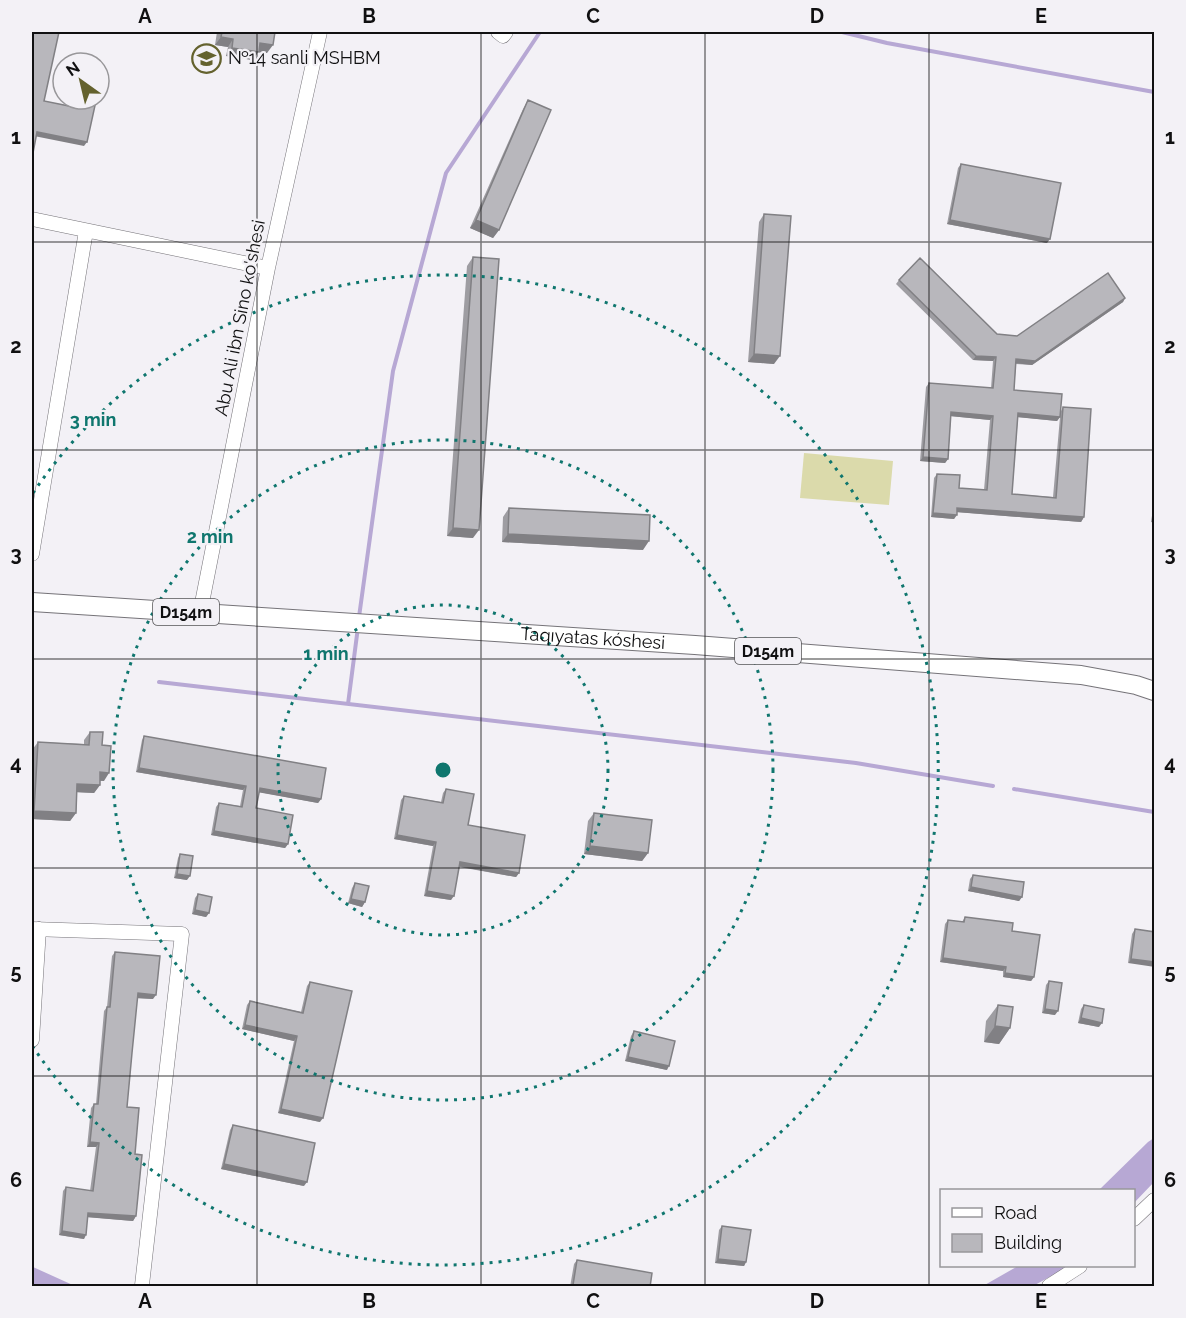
<svg xmlns="http://www.w3.org/2000/svg" width="1186" height="1318" font-family="Raleway,sans-serif">
  <style>
    .green { fill: #dbdaab }
    .water { fill: #b7a8d4 }
    .lines { fill: none; stroke-linecap: round; stroke-linejoin: round }
    .stream { stroke: #b7a8d4; stroke-width: 4 }
    .minor-casing { stroke: #757378; stroke-width: 15 }
    .major-casing { stroke: #757378; stroke-width: 20 }
    .minor { stroke: #fff; stroke-width: 14 }
    .major { stroke: #fff; stroke-width: 18 }
    .wall { fill: #9e9da2; fill-rule: evenodd }
    .shaded-wall { fill: #818084 }
    .building { fill: #b8b7bc; stroke: #818084; stroke-width: 1.5 }
    .grid { fill: none; stroke: #101011; stroke-width: 1.5; stroke-opacity: 0.55 }
    .ring { fill: none; stroke: #0f766e; stroke-width: 3; stroke-dasharray: 3 6 }
    .labels { text-anchor: middle; stroke-width: 4.5; stroke-linejoin: round; paint-order: stroke }
    .shield { fill: #f3f1f6; stroke: #545456; stroke-width: 1.5 }
    .shield-label { font-size: 16px; font-weight: bold; fill: #101011 }
    .poi-label { font-size: 18px; fill: #101011; stroke: #f3f1f6; text-anchor: start }
    .street-label { font-size: 18px; fill: #101011; stroke: #f3f1f6 }
    .centre { fill: #0f766e; stroke: #f3f1f6; stroke-width: 3 }
    .ring-label { font-size: 18px; text-anchor: middle; font-weight: bold; fill: #0f766e; stroke: #f3f1f6; stroke-width: 4.5; stroke-linejoin: round; paint-order: stroke }
    .neatline { fill: none; stroke: #101011; stroke-width: 2 }
    .grid-label { font-size: 20px; text-anchor: middle; font-weight: bold; fill: #101011 }
  </style>
  <rect width="100%" height="100%" fill="#f3f1f6"/>
  <!-- green -->
  <path class="green" d="M804,453L893,461L889,505L800,498Z"/>
  <!-- water -->
  <path class="water" d="M1154,1138V1182L1134,1203V1190H1099L1148,1142Z
    M32,1266L33,1267L75,1286H32Z
    M1018,1266H1070L1033,1286H983Z"/>
  <g class="lines">
    <!-- stream -->
    <path class="stream" d="M842,32L887,43L1154,92
      M359,617L393,371L446,173L540,32
      M159,682L856,763L993,786
      M348,704L358,627
      M1014,789L1154,812"/>
    <defs>
      <path id="minor" d="M498,32L503,36L506,32
        M32,219L268,268
        M32,554L86,231
        M200,613L268,268L320,32
        M32,929L182,934L142,1285
        M32,1040L39,929
        M1134,1219L1154,1200
        M1049,1286L1080,1266"/>
      <g id="major">
        <path id="s1" d="M32,602L695,645L1081,675L1136,685L1154,691"/>
      </g>
    </defs>
    <!-- minor casing -->
    <use href="#minor" class="minor-casing"/>
    <!-- major casing -->
    <use href="#major" class="major-casing"/>
    <!-- minor -->
    <use href="#minor" class="minor"/>
    <!-- major -->
    <use href="#major" class="major"/>
  </g>
  <!-- wall -->
  <path class="wall" d="M217,32H269L267,53L258,52L253,60L226,56L228,47L215,45Z
    M528,100L499,230L493,238L470,228L523,109Z
    M961,164L1047,243L947,224L958,168Z
    M764,214L774,364L748,362L759,222Z
    M473,257V538L447,536L467,266Z
    M899,280L997,334L1017,336L1125,298L1123,302L1032,365L1016,364L1014,390L1061,411L1063,407L1084,517L1081,522L957,512L954,519L931,517L934,478L937,474L959,488L984,490L990,420L951,416L948,459L945,463L920,461L926,387L929,383L991,388L993,361L973,360L896,284ZM1018,417L1057,421L1060,417L1053,497L1012,494Z
    M1155,497V523L1151,522Z
    M509,508L643,550L502,542L503,517Z
    M90,732L102,745L104,781H100V785L94,793L77,792L76,813L70,821L32,819V750L38,742L84,744V740Z
    M144,736L321,799L318,803L259,792L256,808L288,844L285,848L211,835L216,807L219,803L240,806L243,790L136,772L142,740Z
    M446,789L468,825L519,873L516,877L459,867L451,900L424,896L433,846L394,839L401,800L404,796L441,802L443,793Z
    M594,813L648,853L642,861L584,854L588,821Z
    M180,854L187,880L174,878L178,858Z
    M973,875L1022,897L1019,901L968,891L970,879Z
    M355,883L365,902L362,907L348,903L352,888Z
    M198,894L209,913L206,917L192,914L195,898Z
    M965,917L1012,931L1034,977L1031,981L1003,977V971L940,962L945,924L948,920L962,922Z
    M1135,929L1155,932L1128,963L1132,934Z
    M115,952L153,999L137,998L127,1107L135,1154L136,1216L133,1221L88,1217L84,1239L59,1235L63,1191L66,1187L90,1191L96,1147H87L91,1108L94,1104H96L104,1011L107,1007L112,956Z
    M1049,981L1055,1015L1042,1013L1046,985Z
    M310,982L320,1122L278,1113L294,1041L242,1029L247,1005L250,1001L301,1012L307,986Z
    M998,1005L1010,1028L999,1044L984,1042L986,1021Z
    M1084,1005L1099,1027L1078,1023L1081,1009Z
    M634,1031L667,1070L625,1061L631,1036Z
    M233,1125L304,1186L221,1169L230,1130Z
    M722,1226L746,1262L744,1266L715,1263L719,1230Z
    M577,1260L650,1287H570L574,1264Z"/>
  <!-- shaded-wall -->
  <path class="shaded-wall" d="M221,37L233,39L228,47L215,45Z
    M260,43L273,45L267,53L258,52L253,60L226,56L232,48Z
    M37,132L87,142L84,146L34,136Z
    M476,220L499,230L493,238L470,228Z
    M950,220L1050,239L1047,243L947,224Z
    M1125,298L1123,302L1032,365L1013,363L1016,359Z
    M754,354L780,356L774,364L748,362Z
    M976,356L996,357L993,361L973,360Z
    M951,412L993,416L990,420L949,416Z
    M1018,413L1060,417L1057,421L1015,417Z
    M923,457L948,459L945,463L920,461Z
    M957,508L1084,517L1081,522L955,512Z
    M933,513L957,515L954,519L931,517Z
    M453,528L479,530L473,538L447,536Z
    M508,534L649,541L643,550L502,542Z
    M139,768L246,786L243,790L136,772Z
    M100,772L109,773L104,781L95,780Z
    M77,784L100,785L94,793L72,792Z
    M260,788L321,799L318,803L257,792Z
    M34,811L76,813L70,821L32,819V814Z
    M214,831L288,844L285,848L211,835Z
    M397,835L436,842L433,846L394,839Z
    M590,846L648,853L642,861L584,854Z
    M460,862L519,873L516,877L457,866Z
    M177,874L190,876L187,880L174,878Z
    M971,887L1022,897L1019,901L968,891Z
    M427,891L454,896L451,900L424,896Z
    M351,899L365,902L362,907L348,903Z
    M195,910L209,913L206,917L192,914Z
    M943,958L1006,967L1003,971L940,962Z
    M1131,959L1155,962V967L1128,963Z
    M1005,973L1034,977L1031,981L1003,977Z
    M138,993L156,995L153,999L135,998Z
    M1045,1009L1058,1011L1055,1015L1042,1013Z
    M1081,1018L1102,1023L1099,1027L1078,1023Z
    M245,1025L297,1036L294,1041L242,1029Z
    M995,1026L1010,1028L999,1044L984,1042Z
    M628,1057L669,1066L667,1070L625,1061Z
    M281,1109L323,1118L320,1122L278,1113Z
    M90,1142L99,1143L96,1147H87Z
    M224,1164L307,1182L304,1186L221,1169Z
    M88,1213L136,1216L133,1221L85,1217Z
    M62,1231L86,1235L84,1239L59,1235Z
    M718,1259L746,1262L744,1266L715,1263Z"/>
  <!-- building -->
  <path class="building" d="M32,32H59L44,101L79,108L81,99L96,101L87,142L37,132L32,158Z
    M222,32H275L273,45L260,43L259,52L232,48L233,39L221,37Z
    M528,100L551,110L499,230L476,220Z
    M961,164L1061,183L1050,239L950,220Z
    M764,214L791,216L780,356L754,354Z
    M473,257L499,259L479,530L453,528Z
    M920,258L997,334L1017,336L1108,273L1125,298L1035,361L1016,359L1014,390L1062,394L1060,417L1018,413L1012,494L1056,498L1063,407L1091,409L1084,517L957,508V515L933,513L937,474L960,475L959,488L987,490L993,416L951,412L948,459L923,457L929,383L993,388L996,357L976,356L899,280Z
    M509,508L650,515L649,541L508,534Z
    M90,732H103L102,745L111,746L109,773L100,772V785L77,784L76,813L34,811L38,742L89,745Z
    M144,736L326,768L321,799L260,788L256,808L293,815L288,844L214,831L219,803L242,807L246,786L139,768Z
    M446,789L474,794L468,825L525,835L519,873L460,862L454,896L427,891L436,842L397,835L404,796L443,803Z
    M594,813L652,820L648,853L590,846Z
    M180,854L193,856L190,876L177,874Z
    M973,875L1024,882L1022,897L971,887Z
    M355,883L369,886L365,902L351,899Z
    M198,894L212,897L209,913L195,910Z
    M965,917L1013,923L1012,931L1040,935L1034,977L1005,973L1006,967L943,958L948,920L964,922Z
    M1135,929L1155,932V962L1131,959Z
    M115,952L160,956L156,995L138,993L132,1053L127,1107L139,1108L135,1154L142,1155L136,1216L88,1213L86,1235L62,1231L66,1187L93,1191L99,1143L90,1142L94,1104H98L107,1007H110Z
    M1049,981L1062,983L1058,1011L1045,1009Z
    M310,982L352,991L323,1118L281,1109L297,1036L245,1025L250,1001L303,1013Z
    M998,1005L1013,1007L1010,1028L995,1026Z
    M1084,1005L1104,1009L1102,1023L1081,1018Z
    M634,1031L675,1041L669,1066L628,1057Z
    M233,1125L315,1143L307,1182L224,1164Z
    M722,1226L751,1230L746,1262L718,1259Z
    M577,1260L652,1273L650,1287H583L573,1285Z"/>
  <!-- grid -->
  <path class="grid" d="M257,32V1286M481,32V1286M705,32V1286M929,32V1286M32,242H1154M32,450H1154M32,659H1154M32,868H1154M32,1076H1154"/>
  <!-- distance rings -->
  <g class="ring">
    <circle cx="443" cy="770" r="165"/>
    <circle cx="443" cy="770" r="330"/>
    <path d="M33 493A495 495 0 1 1 33 1047"/>
  </g>
  <!-- icons -->
  <defs>
    <symbol id="school-ring" viewBox="-11 -11 22 22"><circle r="9.5" fill="#f3f1f6" stroke="#64622e" stroke-width="1.5"/><path d="M0-5L7-2L0 1L-7-2ZM-4 1L0 2.5L4 1V4Q0 6-4 4Z" fill="#64622e"/></symbol>
  </defs>
  <g fill-rule="evenodd">
    <use href="#school-ring" x="190" y="42" width="33" height="33"/>
  </g>
  <g class="labels">
    <!-- shield labels -->
    <g class="shield">
      <rect x="153" y="599" width="66" height="26" rx="4.5"/>
      <rect x="735" y="638" width="66" height="26" rx="4.5"/>
    </g>
    <g class="shield-label">
      <text x="186" y="618">D154m</text>
      <text x="768" y="657">D154m</text>
    </g>
    <!-- poi labels -->
    <g class="poi-label">
      <text x="228" y="64">№14 sanli MSHBM</text>
    </g>
    <!-- street labels -->
    <g class="street-label">
      <text transform="translate(240 318) rotate(-79)" y="6">Abu Ali ibn Sino ko'shesi</text>
      <text dy="6" stroke="none"><textPath href="#s1" startOffset="562">Taqıyatas kóshesi</textPath></text>
    </g>
  </g>
  <circle cx="443" cy="770" r="9" class="centre"/>
  <g class="ring-label">
    <text x="93" y="426">3 min</text>
    <text x="210" y="543">2 min</text>
    <text x="326" y="660">1 min</text>
  </g>
  <!-- border -->
  <rect width="1186" height="1318" fill="none" stroke="#f3f1f6" stroke-width="66"/>
  <!-- legend -->
  <rect x="940" y="1189" width="195" height="78" fill="#f3f1f6" stroke="#98979a" stroke-width="1.5"/>
  <rect x="952" y="1208" width="30" height="9" fill="#ffffff" stroke="#98979a" stroke-width="1.5"/>
  <text x="994" y="1219" font-size="18" fill="#101011">Road</text>
  <rect x="952" y="1234" width="30" height="18" fill="#b8b7bc" stroke="#98979a" stroke-width="1.5"/>
  <text x="994" y="1249" font-size="18" fill="#101011">Building</text>
  <!-- north arrow -->
  <g transform="translate(81 81) rotate(326)"><circle r="28" fill="#f3f1f6" stroke="#98979a" stroke-width="1.5"/>
  <path d="M0-4.5L10 22L0 15L-10 22Z" fill="#64622e"/>
  <text y="-9" font-size="16" font-weight="bold" text-anchor="middle" fill="#101011">N</text>
  </g>
  <rect x="33" y="33" width="1120" height="1252" class="neatline"/>
  <g class="grid-label">
    <text x="145" y="23">A</text>
    <text x="369" y="23">B</text>
    <text x="593" y="23">C</text>
    <text x="817" y="23">D</text>
    <text x="1041" y="23">E</text>
    <text x="16" y="144">1</text>
    <text x="1170" y="144">1</text>
    <text x="16" y="353">2</text>
    <text x="1170" y="353">2</text>
    <text x="16" y="561">3</text>
    <text x="1170" y="561">3</text>
    <text x="16" y="770">4</text>
    <text x="1170" y="770">4</text>
    <text x="16" y="979">5</text>
    <text x="1170" y="979">5</text>
    <text x="16" y="1187">6</text>
    <text x="1170" y="1187">6</text>
    <text x="145" y="1308">A</text>
    <text x="369" y="1308">B</text>
    <text x="593" y="1308">C</text>
    <text x="817" y="1308">D</text>
    <text x="1041" y="1308">E</text>
  </g>
</svg>
